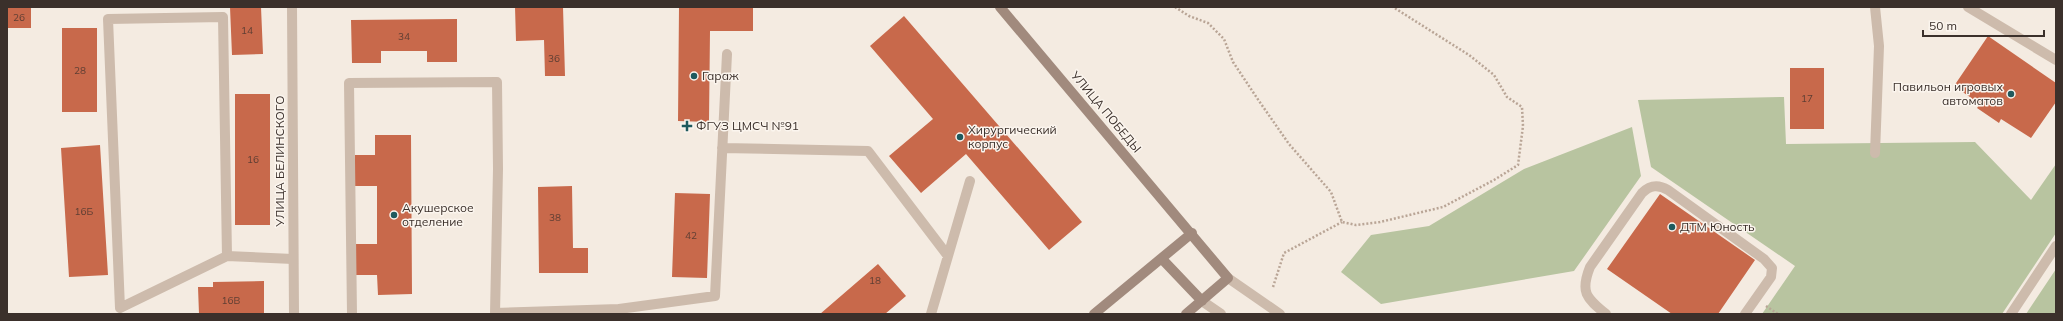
<svg xmlns="http://www.w3.org/2000/svg" width="2063" height="321" font-family="Mulish,sans-serif">
  <style>
    .green { fill: #b8c4a0 }
    .building { fill: #c8694b }
    .lines { fill: none; stroke-linecap: round; stroke-linejoin: round }
    .path { stroke: #b9a596; stroke-width: 2.5; stroke-dasharray: 2 2; stroke-linecap: butt }
    .service { stroke: #cdbbac; stroke-width: 10 }
    .tertiary { stroke: #cdbbac; stroke-width: 10 }
    .secondary { stroke: #a18a7d; stroke-width: 10 }
    .poi-dot { fill: #1f5a5e; stroke: #fbf5ee; stroke-width: 1.5 }
    .labels { text-anchor: middle; stroke-width: 3; stroke-linejoin: round; paint-order: stroke }
    .number-label { font-size: 10px; fill: #5e3e33 }
    .poi-label { font-size: 12px; fill: #3b302b; stroke: #fbf5ee; text-anchor: start }
    .street-label { font-size: 12px; fill: #3b302b; stroke: #fbf5ee }
  </style>
  <rect width="100%" height="100%" fill="#f4ebe1"/>
  <!-- green -->
  <path class="green" d="M1784,97L1786,144L1975,142L2031,200L2056,164V233L2002,314H1762L1795,266L1651,167L1638,100Z
    M1632,127L1641,176L1574,271L1381,304L1341,272L1371,235L1429,226L1524,169Z
    M2056,269V314H2026Z"/>
  <!-- building -->
  <path class="building" d="M7,7H31V28H7Z
    M230,7H261L263,54L232,55Z
    M515,7H563L565,76H545L544,40L516,41Z
    M679,7L753,8V31H710L709,122L678,121Z
    M904,16L1082,222L1049,250L966,154L921,193L889,156L933,119L870,46Z
    M457,19V62H427V51H381V63H352L351,20Z
    M62,28H97V112H62Z
    M1988,36L2056,83V102L2031,138L2001,119L1999,123L1977,108L1980,104L1954,86Z
    M1790,68H1824V129H1790Z
    M235,94H270V225H235Z
    M375,135H411L412,294L378,295L377,275H354V244H377V186H355V155H375Z
    M100,145L108,275L69,277L61,148Z
    M572,186L573,248H588V273H539L538,187Z
    M675,193L710,194L707,278L672,277Z
    M1660,194L1755,260L1718,314H1672L1607,269Z
    M878,264L906,296L885,314H820Z
    M264,281V314H199L198,287H213V282Z"/>
  <g class="lines">
    <!-- path -->
    <path class="path" d="M1175,7L1189,16L1208,23L1224,39L1233,62L1259,101L1289,144L1331,192L1342,222L1356,225L1380,222L1443,207L1494,180L1518,165L1523,126L1522,107L1507,97L1494,75L1469,55L1393,7
      M1273,287L1284,253L1342,222
      M1766,306L1778,314"/>
    <!-- service -->
    <path class="service" d="M1968,7L2056,60
      M722,148L868,151L948,256
      M1875,153L1879,46L1875,7
      M227,256L120,308L108,19L223,17L227,256L293,259
      M619,309L715,296L727,54
      M495,313L619,309L623,313
      M352,314L349,83L497,82L498,169L495,314
      M931,314L970,181
      M1606,314C1586,298 1580,292 1590,267L1642,193C1650,185 1658,184 1668,190L1764,259L1772,268L1771,277L1745,314
      M2011,314L2056,246"/>
    <!-- tertiary -->
    <path class="tertiary" d="M292,7L294,314
      M1228,278L1280,314
      M1202,301L1221,314"/>
    <!-- secondary -->
    <path class="secondary" d="M1000,7L1228,278L1186,314
      M1162,259L1202,301
      M1094,314L1192,233"/>
  </g>
  <!-- markers -->
  <g class="poi-dot">
    <circle cx="694" cy="76" r="4"/>
    <circle cx="2011" cy="94" r="4"/>
    <path d="M685 120h4v4h4v4h-4v4h-4v-4h-4v-4h4z"/>
    <circle cx="960" cy="137" r="4"/>
    <circle cx="394" cy="215" r="4"/>
    <circle cx="1672" cy="227" r="4"/>
  </g>
  <g class="labels">
    <!-- number labels -->
    <g class="number-label">
      <text x="19" y="21">26</text>
      <text x="247" y="34">14</text>
      <text x="404" y="40">34</text>
      <text x="554" y="62">36</text>
      <text x="80" y="74">28</text>
      <text x="1807" y="102">17</text>
      <text x="253" y="163">16</text>
      <text x="84" y="215">16Б</text>
      <text x="555" y="221">38</text>
      <text x="691" y="239">42</text>
      <text x="875" y="284">18</text>
      <text x="231" y="304">16В</text>
    </g>
    <!-- poi labels -->
    <g class="poi-label">
      <text x="702" y="80">Гараж</text>
      <text x="2003" y="91" text-anchor="end">Павильон игровых<tspan x="2003" dy="14">автоматов</tspan></text>
      <text x="696" y="130">ФГУЗ ЦМСЧ №91</text>
      <text x="968" y="134">Хирургический<tspan x="968" dy="14">корпус</tspan></text>
      <text x="402" y="212">Акушерское<tspan x="402" dy="14">отделение</tspan></text>
      <text x="1680" y="231">ДТМ Юность</text>
    </g>
    <!-- street labels -->
    <g class="street-label">
      <text transform="translate(1106 112) rotate(50)" y="4">УЛИЦА ПОБЕДЫ</text>
      <text transform="translate(280 161) rotate(-90)" y="4">УЛИЦА БЕЛИНСКОГО</text>
    </g>
  </g>
  <!-- border -->
  <rect width="2063" height="321" fill="none" stroke="#3b302b" stroke-width="16"/>
  <!-- scale -->
  <path d="M1923 30v6h121v-6" fill="none" stroke="#3b302b" stroke-width="2"/>
  <text x="1929" y="30" font-size="12" fill="#3b302b" stroke="#fbf5ee" stroke-width="3" paint-order="stroke">50 m</text>
</svg>
